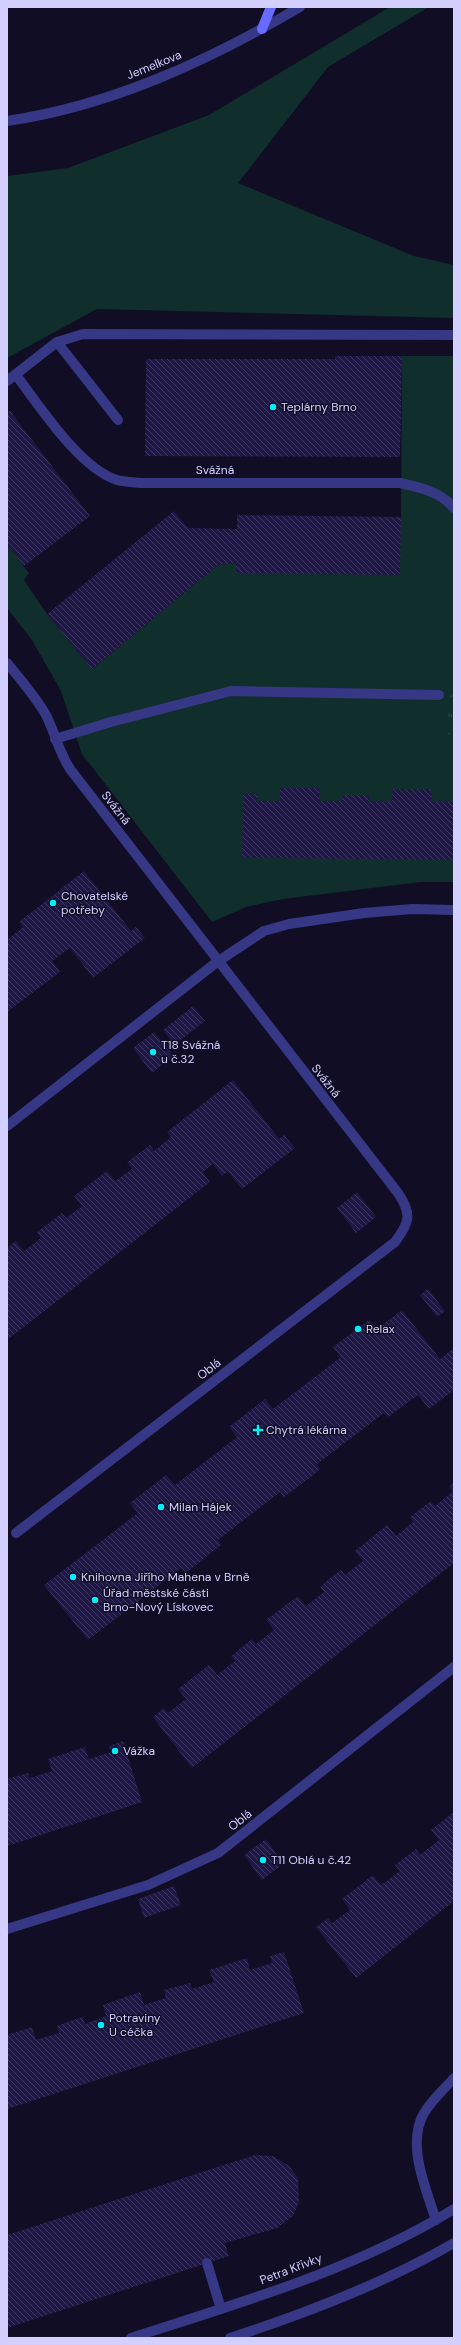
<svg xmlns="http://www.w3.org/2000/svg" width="461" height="2345" font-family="'DM Sans',sans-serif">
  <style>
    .green { fill: #102e2b }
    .park { fill: url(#park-tufts) }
    .building { fill: url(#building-back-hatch) }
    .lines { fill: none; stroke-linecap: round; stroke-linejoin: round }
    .service { stroke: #363785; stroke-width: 10 }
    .minor { stroke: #363785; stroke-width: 10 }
    .tertiary { stroke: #363785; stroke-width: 10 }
    .secondary { stroke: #676bff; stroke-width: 10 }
    .poi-dot { fill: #00effb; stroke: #100d24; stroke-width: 1.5 }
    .labels { text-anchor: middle; stroke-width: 3; stroke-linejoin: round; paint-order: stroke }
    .street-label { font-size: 12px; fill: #d3d0ff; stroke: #100d24 }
    .poi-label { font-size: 12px; fill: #d3d0ff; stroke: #100d24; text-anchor: start }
  </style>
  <defs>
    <pattern id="park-tufts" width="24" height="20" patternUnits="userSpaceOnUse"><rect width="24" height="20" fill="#102e2b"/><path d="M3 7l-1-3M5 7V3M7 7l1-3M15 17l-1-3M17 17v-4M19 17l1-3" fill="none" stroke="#324b4b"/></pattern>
    <pattern id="building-back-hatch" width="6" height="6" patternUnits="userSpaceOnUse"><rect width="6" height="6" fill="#1f1846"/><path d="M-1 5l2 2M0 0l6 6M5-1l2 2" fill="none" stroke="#3f3962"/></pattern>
  </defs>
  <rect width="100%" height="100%" fill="#100d24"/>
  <!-- green -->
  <path class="green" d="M390,7H429L328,67L238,183L414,256L454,265V318L97,309L7,358V176L68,168L209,115Z
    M402,356H454V882H421L283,899L246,907L212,922L82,754L61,691L32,640L7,608V544L29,573L24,580L47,614L92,669L218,565L236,563L401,517Z"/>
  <!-- park -->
  <path class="park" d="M450,695L454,696V734H446Z"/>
  <!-- building -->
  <path class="building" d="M335,356H402L400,457L145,456L146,359H335Z
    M10,411L90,516L24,566L7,544V413Z
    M174,511L188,528L237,529V515L401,517L400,575L236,573V563L218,565L92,669L47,614Z
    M280,788H319V801H342V795H369V802H392V789H431V802H454V860L242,858L243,794H257V801H280Z
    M84,871L131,931L136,927L145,938L93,978L70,948L52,961L60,972L7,1012V940L23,927L19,922Z
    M193,1006L205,1021L174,1045L163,1030Z
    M154,1032L173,1056L152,1073L133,1048Z
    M233,1080L279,1139L284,1135L295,1148L242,1189L228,1171L222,1176L213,1164L203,1172L210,1182L7,1340V1248L16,1241L24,1251L41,1238L37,1232L62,1213L66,1218L82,1206L74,1196L107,1171L115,1181L132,1169L127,1162L150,1145L154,1151L171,1137L167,1132Z
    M357,1192L376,1217L356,1233L337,1208Z
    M428,1289L445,1311L437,1317L420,1295Z
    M402,1310L440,1359L454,1348V1390L429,1409L418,1395L388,1417L384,1413L317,1464L320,1469L312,1476L284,1497L280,1492L218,1540L221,1545L186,1573L181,1568L88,1640L44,1585L138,1513L130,1503L166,1475L175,1485L237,1437L229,1427L265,1399L273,1409L341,1357L333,1347L369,1320L377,1329Z
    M454,1483V1563L192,1768L153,1717L164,1708L168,1713L186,1699L178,1689L209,1665L217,1675L235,1661L231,1656L241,1648L252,1639L256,1644L274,1630L266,1620L298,1596L306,1606L324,1592L320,1587L330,1578L341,1570L345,1575L363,1561L355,1551L387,1525L396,1536L413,1522L410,1517L431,1501L435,1506L453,1491L449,1486Z
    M123,1741L142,1802L7,1846V1779L28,1773L30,1778L43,1774L52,1771L48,1759L85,1747L89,1759L111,1752L109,1746Z
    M454,1812V1901L356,1978L316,1927L328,1918L332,1923L350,1910L342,1899L373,1875L381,1885L400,1871L395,1865L416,1849L420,1855L439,1840L431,1830Z
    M266,1839L283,1864L262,1880L244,1855Z
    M174,1886L181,1905L144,1918L138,1899Z
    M284,1952L304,2013L7,2109V2035L32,2027L36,2040L59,2033L57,2026L70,2021L83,2017L85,2024L106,2016L103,2005L140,1992L144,2005L166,1998L164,1990L190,1983L192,1989L214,1982L209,1970L247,1958L250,1970L272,1963L270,1956Z
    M255,2155L273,2156L289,2166L298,2178L299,2202L293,2216L277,2228L225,2243L229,2256L7,2328V2235Z"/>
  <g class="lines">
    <!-- service -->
    <path class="service" d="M57,342L118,420
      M7,381L57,342L83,334L454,335
      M55,739L111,722L231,691L439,695
      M436,2220C426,2189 406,2144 424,2113C432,2100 444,2089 454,2078
      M207,2263L221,2309"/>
    <!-- minor -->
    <path class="minor" d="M16,375C39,405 79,468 117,480C124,482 133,482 141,483H400C419,487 441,492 454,508
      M7,663C21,680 35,696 46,715C55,733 59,752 70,769L398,1193C412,1214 410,1222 395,1242L16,1533
      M7,1126L217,962L264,931L289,924L364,913L412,909L454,910
      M7,1929L148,1885L218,1853L454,1667"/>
    <!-- tertiary -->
    <path class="tertiary" d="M7,121C111,106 210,60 300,7
      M131,2338C239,2303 357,2269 454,2209
      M230,2338C307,2313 383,2284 454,2243"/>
    <!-- secondary -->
    <path class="secondary" d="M262,29L271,7"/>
  </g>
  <!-- markers -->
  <g class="poi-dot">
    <circle cx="273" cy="407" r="4"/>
    <circle cx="53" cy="903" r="4"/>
    <circle cx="153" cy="1052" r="4"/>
    <circle cx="358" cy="1329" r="4"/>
    <path d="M256 1424h4v4h4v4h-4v4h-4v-4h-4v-4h4z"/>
    <circle cx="161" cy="1507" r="4"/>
    <circle cx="73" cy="1577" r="4"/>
    <circle cx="95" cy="1600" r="4"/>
    <circle cx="115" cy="1751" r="4"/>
    <circle cx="263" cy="1860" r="4"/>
    <circle cx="101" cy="2025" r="4"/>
  </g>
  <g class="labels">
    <!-- street labels -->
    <g class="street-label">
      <text transform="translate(154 65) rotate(-22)" y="4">Jemelkova</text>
      <text x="215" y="474">Svážná</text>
      <text transform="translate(116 808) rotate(52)" y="4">Svážná</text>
      <text transform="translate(326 1081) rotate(52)" y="4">Svážná</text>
      <text transform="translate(209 1369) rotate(-38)" y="4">Oblá</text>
      <text transform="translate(240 1820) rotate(-38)" y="4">Oblá</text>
      <text transform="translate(291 2269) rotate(-21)" y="4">Petra Křivky</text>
    </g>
    <!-- poi labels -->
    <g class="poi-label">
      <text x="281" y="411">Teplárny Brno</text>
      <text x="61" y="900">Chovatelské<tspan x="61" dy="14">potřeby</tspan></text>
      <text x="161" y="1049">T18 Svážná<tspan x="161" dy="14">u č.32</tspan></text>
      <text x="366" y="1333">Relax</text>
      <text x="266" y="1434">Chytrá lékárna</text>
      <text x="169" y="1511">Milan Hájek</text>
      <text x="81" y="1581">Knihovna Jiřího Mahena v Brně</text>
      <text x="103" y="1597">Úřad městské části<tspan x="103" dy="14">Brno-Nový Lískovec</tspan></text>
      <text x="123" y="1755">Vážka</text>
      <text x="271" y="1864">T11 Oblá u č.42</text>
      <text x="109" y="2022">Potraviny<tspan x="109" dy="14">U céčka</tspan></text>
    </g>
  </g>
  <!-- border -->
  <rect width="461" height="2345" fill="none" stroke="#d3d0ff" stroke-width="16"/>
</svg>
